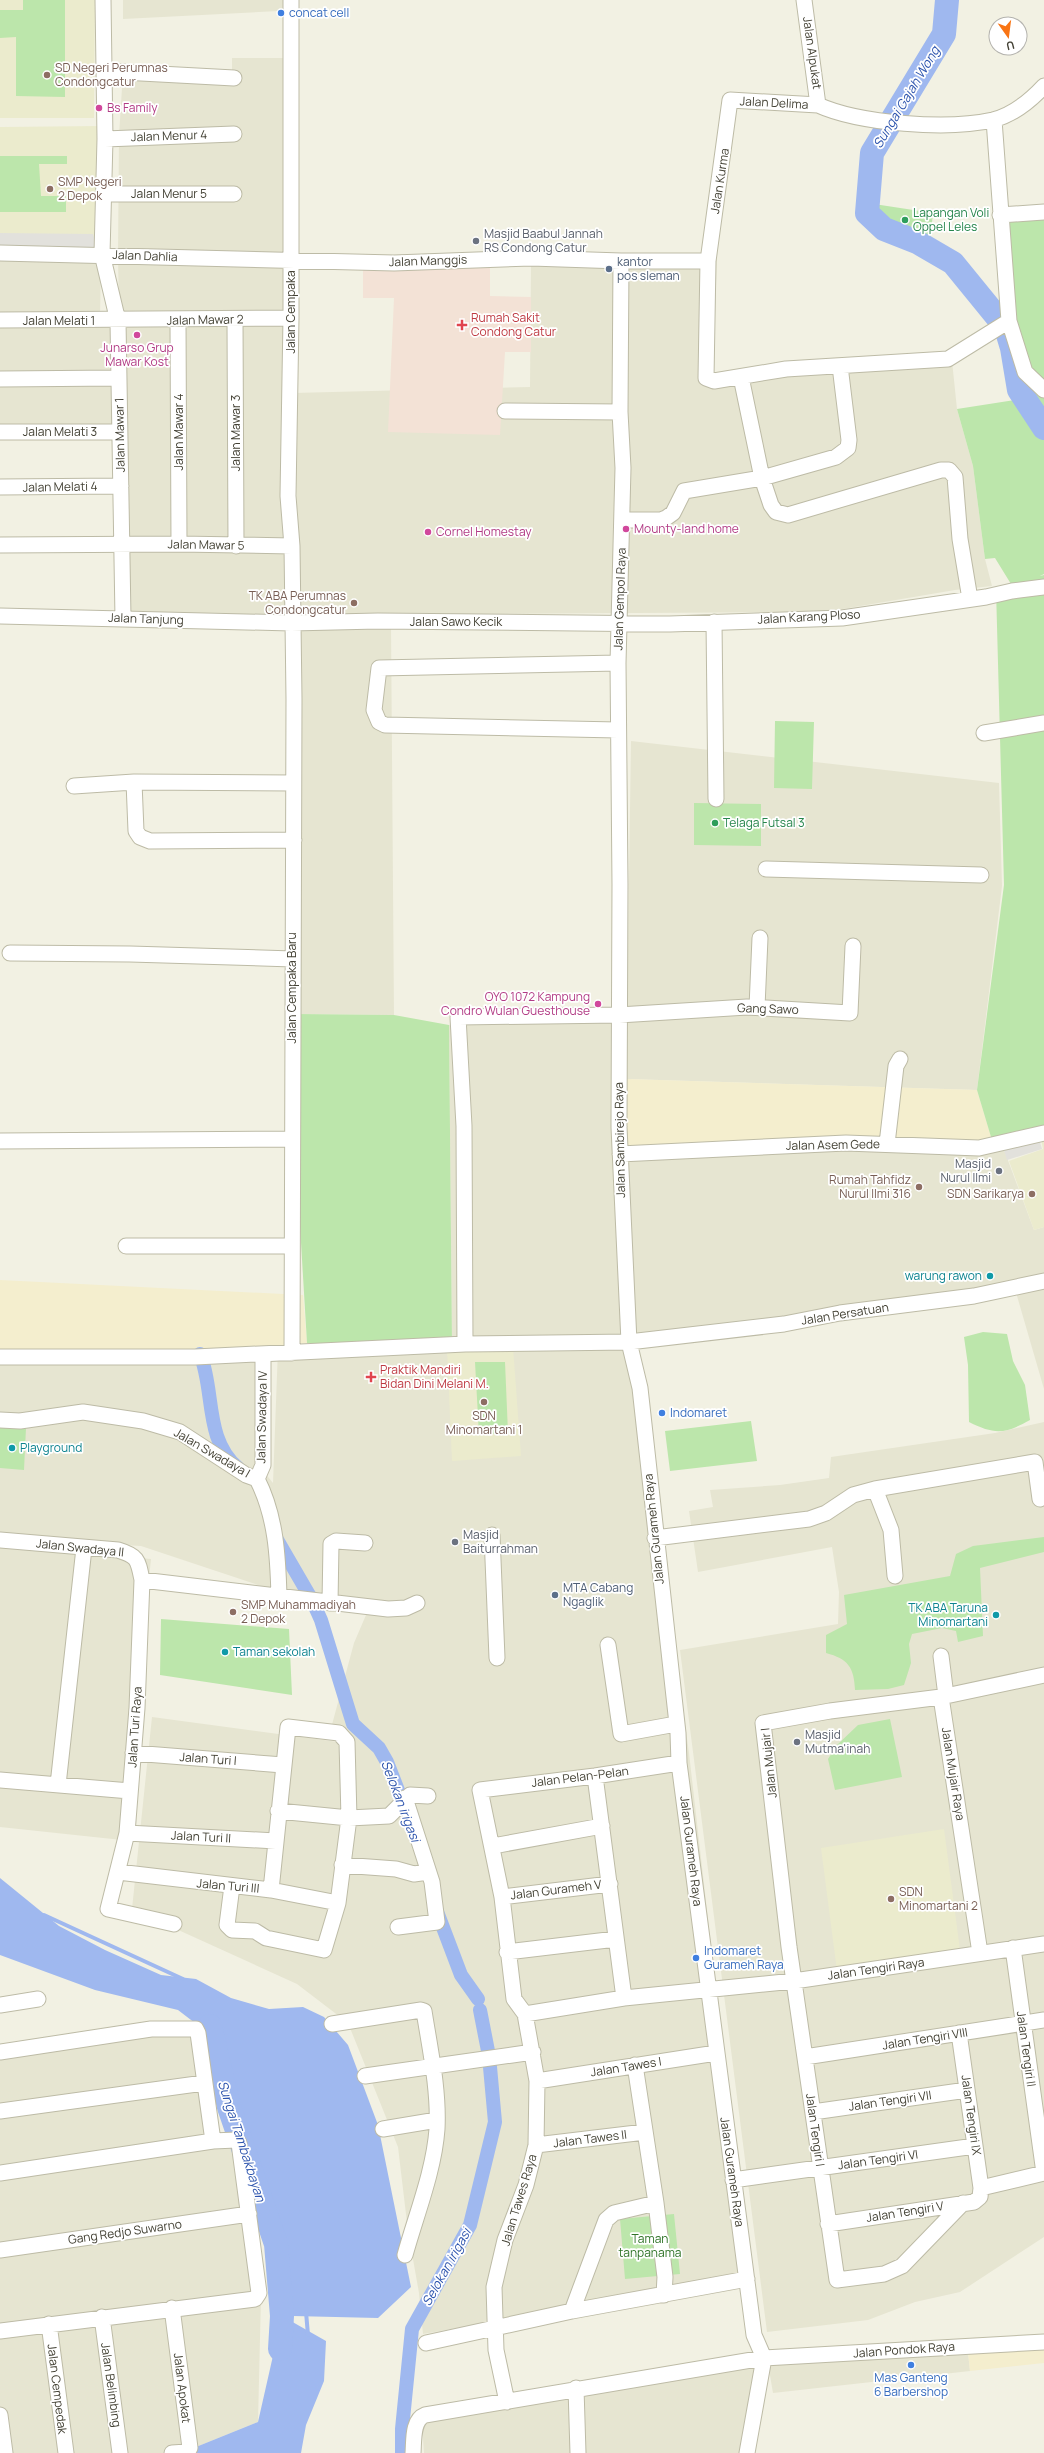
<svg xmlns="http://www.w3.org/2000/svg" width="1044" height="2453" font-family="Manrope,sans-serif">
  <style>
    .residential { fill: #e6e5d1 }
    .commercial { fill: #f4eece }
    .education { fill: #ebebcd }
    .medical { fill: #f3e2d6 }
    .green { fill: #bce6ab }
    .parking { fill: #e2e1dc }
    .water { fill: #9fb8ef }
    .lines { fill: none; stroke-linecap: round; stroke-linejoin: round }
    .stream { stroke: #9fb8ef; stroke-width: 4 }
    .canal { stroke: #9fb8ef; stroke-width: 14 }
    .river { stroke: #9fb8ef; stroke-width: 24 }
    .minor-casing { stroke: #bdbba6; stroke-width: 17 }
    .minor { stroke: #fff; stroke-width: 15 }
    .shop-dot { fill: #3f7fe0; stroke: #fff; stroke-width: 1.5 }
    .education-dot { fill: #8d6e63; stroke: #fff; stroke-width: 1.5 }
    .hotel-dot { fill: #d1479c; stroke: #fff; stroke-width: 1.5 }
    .leisure-dot { fill: #2e9e5b; stroke: #fff; stroke-width: 1.5 }
    .worship-dot { fill: #6b7280; stroke: #fff; stroke-width: 1.5 }
    .service-dot { fill: #5c6f8a; stroke: #fff; stroke-width: 1.5 }
    .health-dot { fill: #e0444e; stroke: #fff; stroke-width: 1.5 }
    .culture-dot { fill: #0f9aa8; stroke: #fff; stroke-width: 1.5 }
    .labels { text-anchor: middle; stroke-width: 3.5; stroke-linejoin: round; paint-order: stroke }
    .shop-label { font-size: 12px; fill: #366cbe; stroke: #fff; text-anchor: start }
    .street-label { font-size: 12px; fill: #434134; stroke: #fff }
    .education-label { font-size: 12px; fill: #785e54; stroke: #fff; text-anchor: start }
    .hotel-label { font-size: 12px; fill: #b23c85; stroke: #fff; text-anchor: start }
    .leisure-label { font-size: 12px; fill: #27864d; stroke: #fff; text-anchor: start }
    .worship-label { font-size: 12px; fill: #5b616d; stroke: #fff; text-anchor: start }
    .service-label { font-size: 12px; fill: #4e5e75; stroke: #fff; text-anchor: start }
    .health-label { font-size: 12px; fill: #be3a42; stroke: #fff; text-anchor: start }
    .culture-label { font-size: 12px; fill: #0d838f; stroke: #fff; text-anchor: end }
    .park-label { font-size: 12px; fill: #307428; stroke: #fff }
    .water-label { font-size: 13px; font-style: italic; fill: #2e55ae; stroke: #fff }
  </style>
  <rect width="100%" height="100%" fill="#f2f1e3"/>
  <!-- residential -->
  <path class="residential" d="M123,0H298V10L123,19Z
    M232,58H294L293,393L530,387L531,263L717,258L713,377L952,361L957,409L973,466L985,559L992,586L955,590L825,612L301,615L293,397L295,626L391,625L394,1015L296,1014L295,626L124,617L118,255L119,136L123,72L232,76Z
    M0,259L101,261L100,317L0,318Z
    M118,321L119,432L0,439V322Z
    M631,741L999,783L1002,886L977,1090L627,1079L1003,1147L1034,1230L1044,1227V1389L1015,1289L632,1340L689,1753L716,1989L753,2276L423,2334L419,2293L408,2231L398,2147L348,2023L297,1984L132,1909L152,1717L346,1743L330,1732L354,1643L369,1608L282,1593L141,1546L0,1538V1356H261L260,1467L273,1483L278,1348L452,1345L449,1025L627,1018Z
    M1044,1422V2237L960,2292L915,2302L868,2320L767,2332L680,1650L838,1624L839,1592L832,1547L698,1572L689,1511L713,1507L710,1490L780,1485L829,1478L831,1457L995,1433Z
    M0,1546L151,1559L122,1840L0,1827Z
    M196,2031L213,2141L238,2143L261,2296L258,2422L191,2449V2453H0V2052Z
    M967,2343L970,2371L773,2393L767,2358Z
    M764,2360L747,2453H424L422,2423Z"/>
  <!-- commercial -->
  <path class="commercial" d="M627,1079L977,1090L994,1147H625Z
    M0,1280L303,1295L307,1343L176,1355L0,1356Z
    M1044,2339V2363L970,2371L967,2343Z"/>
  <!-- education -->
  <path class="education" d="M0,0H95L94,118H0Z
    M101,126L99,252L0,250V127Z
    M1044,1137V1227L1034,1230L1009,1161L1043,1149L1041,1138Z
    M513,1347L521,1456L452,1461L447,1349Z
    M944,1829L960,1950L837,1971L821,1848Z"/>
  <!-- medical -->
  <path class="medical" d="M363,264L490,265V296L531,297V352H505L500,435L388,432L394,298H363Z"/>
  <!-- green -->
  <path class="green" d="M23,0H65V97L16,96V37L0,38V10H23Z
    M0,156H67V164H39L41,196H66V212H0Z
    M874,204L933,213L930,241L885,226L873,214Z
    M1044,215V574L1040,576L1044,575V1132L994,1147L977,1090L1004,885L996,589L1011,584L995,558L985,559L973,466L957,409L1021,399L1019,390L1026,396L1013,323L1003,218Z
    M775,721L814,722L812,789L774,788Z
    M694,803L761,804V846L694,845Z
    M296,1014L394,1015L449,1025L452,1345L307,1343L295,1142Z
    M983,1332L1007,1334L1013,1361L1025,1385L1030,1420C1005,1434 995,1435 969,1422L968,1365L964,1337Z
    M475,1362H505L508,1433L479,1435Z
    M751,1421L757,1461L670,1471L665,1431Z
    M0,1427L26,1428L24,1470L0,1468Z
    M1044,1537V1552L980,1568L983,1636L958,1642L956,1631L942,1628L912,1634L909,1644L911,1663L904,1685L888,1689L855,1690C854,1667 848,1659 826,1653V1635L847,1624L844,1595L950,1576L956,1554L973,1546Z
    M161,1619L289,1629L292,1695L160,1675Z
    M890,1719L902,1777L835,1790L828,1759L837,1745L858,1725Z
    M674,2214L680,2274L625,2279L620,2219Z"/>
  <!-- parking -->
  <path class="parking" d="M0,233L93,234L99,252L0,250Z
    M1038,1136L1042,1149L1007,1160L1003,1147Z"/>
  <!-- water -->
  <path class="water" d="M0,1878L59,1926L105,1950L161,1975L196,1979L231,1998L269,2009L303,2007L324,2017L348,2045L378,2125L411,2287L378,2318L293,2316L248,2138L208,2033L178,2010L95,1990L0,1955Z
    M282,2316L326,2341L324,2381L306,2425L301,2453H191V2449L258,2422Z"/>
  <g class="lines">
    <!-- stream -->
    <path class="stream" d="M44,1915L183,1979
      M306,2312L308,2335"/>
    <!-- canal -->
    <path class="canal" d="M200,1354C215,1390 204,1440 238,1468
      M276,1538L312,1600L321,1620L353,1724L379,1748L387,1762L406,1811
      M436,1909L461,1975L478,1999
      M402,2453V2429L412,2329L470,2225L495,2122L489,2056L480,2010"/>
    <!-- river -->
    <path class="river" d="M947,0L944,34L872,153L867,213L884,229L917,242L953,263L1006,328L1012,348L1019,390L1044,428
      M210,2026L229,2107L276,2244L282,2316L280,2349"/>
    <defs>
      <path id="minor" d="M103,0L105,139L102,254L118,321L123,618
        M291,0V318L288,496L292,546L294,699L292,1353
        M804,0L818,105
        M104,71L234,78
        M994,120L1009,321L948,359L786,369L714,381L706,378L708,261L730,100L818,105C860,124 948,130 993,120C1012,115 1031,100 1044,86
        M105,139L234,134
        M103,194H234
        M1000,215L1044,212
        M0,253L394,263L531,258L621,261H708
        M621,261L620,412L623,468L618,663L620,884L619,1127L629,1342L640,1388L678,1733L679,1763L754,2335L764,2358
        M0,320L291,318
        M235,320L236,546
        M178,321L179,544
        M1009,321L1025,372L1044,390
        M741,377L762,478L836,457L848,448L849,440L840,366
        M0,379L119,378
        M505,411L620,412
        M0,432H119
        M0,487L121,486
        M622,520H661L666,518L673,513L684,491L762,478L771,505L776,512L788,515L941,470H949L955,477L960,539L970,599
        M0,545L179,544L292,546
        M0,616L291,623L378,621L670,624L842,618L986,597L1012,591L1044,587
        M714,622L716,799
        M618,663L379,668L374,710L379,722L385,725L618,730
        M984,733L1044,723
        M134,782L136,831L140,837L150,841L294,840
        M74,786L134,782L293,783
        M766,869L981,875
        M10,953L130,954L293,959
        M757,1007L760,938
        M0,1141L292,1139
        M887,1144L896,1066L900,1059
        M620,1154L846,1143L979,1148L1044,1133
        M126,1246H292
        M465,1344L464,1126L458,1017L619,1015L747,1007L850,1013L853,946
        M0,1357H195L465,1344L629,1342L784,1324L840,1313L974,1296L1044,1281
        M0,1420L20,1421L83,1412L143,1421L180,1432L246,1475L257,1479C276,1516 278,1557 279,1597
        M257,1479L263,1465V1354
        M875,1489L891,1530L895,1576
        M492,1535L497,1658
        M655,1538L809,1519L826,1513L853,1495L875,1489L1035,1462L1040,1499
        M0,1540L118,1550C138,1556 138,1560 142,1580L137,1708L127,1833L108,1909L174,1924
        M142,1580L388,1609L406,1608L417,1603
        M330,1603L331,1544L336,1541L365,1543
        M608,1645L621,1734L676,1724
        M941,1656L946,1696
        M941,1697L980,1953
        M133,1753L283,1765
        M595,1776L624,1998
        M0,1780L130,1791
        M58,1785L84,1548
        M278,1811L349,1818L389,1816L410,1795L428,1796
        M127,1833L276,1841
        M493,1846L602,1826
        M342,1865L396,1869L414,1874L428,1872
        M118,1872L271,1890L338,1903
        M232,1886L227,1925L232,1930L255,1931L266,1938L324,1950L338,1903L349,1818L347,1742L339,1733L288,1727L271,1890
        M502,1897L610,1884
        M398,1927L437,1922L432,1882L405,1798
        M1013,1948L1044,2173
        M507,1952L616,1939
        M0,2005L38,1999
        M525,2014L624,1998L794,1981L1044,1944
        M332,2024L421,2010L424,2011C430,2049 439,2090 437,2129C434,2171 416,2215 405,2255
        M0,2052L151,2029H196L198,2033L213,2141L236,2140L239,2143L259,2293L255,2299L0,2331
        M805,2057L1044,2020
        M635,2065L656,2203L665,2277L664,2295
        M365,2076L533,2052
        M537,2081L716,2053
        M0,2111L204,2083
        M813,2112L967,2090
        M383,2129L437,2120
        M536,2145L645,2132
        M0,2173L213,2141
        M733,2180L975,2146
        M981,2188L1044,2173
        M963,2203L902,2266L884,2274L837,2280L789,1947L763,1723L830,1711L941,1697L1044,1675
        M828,2224L974,2202L980,2197L981,2188L959,2033
        M0,2250L249,2214
        M172,2308L190,2448L187,2452L172,2453
        M572,2311L606,2220L614,2213L656,2203
        M102,2317L120,2453
        M49,2324L66,2453
        M426,2343L572,2311L747,2279
        M576,2388L578,2453
        M507,2402L496,2350L494,2287L505,2240L526,2185L536,2145L537,2081L525,2014L514,1999L502,1897L480,1790L595,1776L679,1763
        M0,2415L5,2453
        M413,2453C414,2441 412,2420 425,2415L764,2358L1044,2342
        M747,2453L764,2358"/>
    </defs>
    <!-- minor casing -->
    <use href="#minor" class="minor-casing"/>
    <!-- minor -->
    <use href="#minor" class="minor"/>
  </g>
  <!-- markers -->
  <g class="shop-dot">
    <circle cx="281" cy="13" r="4"/>
    <circle cx="662" cy="1413" r="4"/>
    <circle cx="696" cy="1958" r="4"/>
    <circle cx="911" cy="2365" r="4"/>
  </g>
  <g class="education-dot">
    <circle cx="47" cy="75" r="4"/>
    <circle cx="50" cy="189" r="4"/>
    <circle cx="354" cy="603" r="4"/>
    <circle cx="919" cy="1187" r="4"/>
    <circle cx="1032" cy="1194" r="4"/>
    <circle cx="484" cy="1402" r="4"/>
    <circle cx="233" cy="1612" r="4"/>
    <circle cx="891" cy="1899" r="4"/>
  </g>
  <g class="hotel-dot">
    <circle cx="99" cy="108" r="4"/>
    <circle cx="137" cy="335" r="4"/>
    <circle cx="626" cy="529" r="4"/>
    <circle cx="428" cy="532" r="4"/>
    <circle cx="598" cy="1004" r="4"/>
  </g>
  <g class="leisure-dot">
    <circle cx="905" cy="220" r="4"/>
    <circle cx="715" cy="823" r="4"/>
  </g>
  <g class="worship-dot">
    <circle cx="476" cy="241" r="4"/>
    <circle cx="999" cy="1171" r="4"/>
    <circle cx="455" cy="1542" r="4"/>
    <circle cx="797" cy="1742" r="4"/>
  </g>
  <g class="service-dot">
    <circle cx="609" cy="269" r="4"/>
    <circle cx="555" cy="1595" r="4"/>
  </g>
  <g class="health-dot">
    <path d="M460 319h4v4h4v4h-4v4h-4v-4h-4v-4h4z"/>
    <path d="M369 1371h4v4h4v4h-4v4h-4v-4h-4v-4h4z"/>
  </g>
  <g class="culture-dot">
    <circle cx="990" cy="1276" r="4"/>
    <circle cx="12" cy="1448" r="4"/>
    <circle cx="996" cy="1615" r="4"/>
    <circle cx="225" cy="1652" r="4"/>
  </g>
  <g class="labels">
    <!-- shop labels -->
    <g class="shop-label">
      <text x="289" y="17">concat cell</text>
      <text x="670" y="1417">Indomaret</text>
      <text x="704" y="1955">Indomaret<tspan x="704" dy="14">Gurameh Raya</tspan></text>
      <text x="911" y="2382" text-anchor="middle">Mas Ganteng<tspan x="911" dy="14">6 Barbershop</tspan></text>
    </g>
    <!-- street labels -->
    <g class="street-label">
      <text transform="translate(812 53) rotate(82)" y="4">Jalan Alpukat</text>
      <text transform="translate(774 103) rotate(3)" y="4">Jalan Delima</text>
      <text transform="translate(169 136) rotate(-2)" y="4">Jalan Menur 4</text>
      <text transform="translate(720 181) rotate(-81)" y="4">Jalan Kurma</text>
      <text x="169" y="198">Jalan Menur 5</text>
      <text transform="translate(145 256) rotate(2)" y="4">Jalan Dahlia</text>
      <text transform="translate(428 261) rotate(-2)" y="4">Jalan Manggis</text>
      <text transform="translate(291 312) rotate(-90)" y="4">Jalan Cempaka</text>
      <text transform="translate(205 320) rotate(-1)" y="4">Jalan Mawar 2</text>
      <text x="59" y="325">Jalan Melati 1</text>
      <text x="60" y="436">Jalan Melati 3</text>
      <text transform="translate(179 432) rotate(-90)" y="4">Jalan Mawar 4</text>
      <text transform="translate(236 433) rotate(-90)" y="4">Jalan Mawar 3</text>
      <text transform="translate(120 435) rotate(-91)" y="4">Jalan Mawar 1</text>
      <text transform="translate(60 487) rotate(-1)" y="4">Jalan Melati 4</text>
      <text transform="translate(206 545) rotate(1)" y="4">Jalan Mawar 5</text>
      <text transform="translate(620 599) rotate(-88)" y="4">Jalan Gempol Raya</text>
      <text transform="translate(809 617) rotate(-3)" y="4">Jalan Karang Ploso</text>
      <text transform="translate(146 619) rotate(2)" y="4">Jalan Tanjung</text>
      <text x="456" y="626">Jalan Sawo Kecik</text>
      <text transform="translate(292 988) rotate(-90)" y="4">Jalan Cempaka Baru</text>
      <text transform="translate(768 1009) rotate(2)" y="4">Gang Sawo</text>
      <text transform="translate(620 1140) rotate(-91)" y="4">Jalan Sambirejo Raya</text>
      <text transform="translate(833 1145) rotate(-1)" y="4">Jalan Asem Gede</text>
      <text transform="translate(845 1314) rotate(-9)" y="4">Jalan Persatuan</text>
      <text transform="translate(262 1417) rotate(-89)" y="4">Jalan Swadaya IV</text>
      <text transform="translate(212 1453) rotate(30)" y="4">Jalan Swadaya I</text>
      <text transform="translate(654 1529) rotate(-96)" y="4">Jalan Gurameh Raya</text>
      <text transform="translate(80 1548) rotate(6)" y="4">Jalan Swadaya II</text>
      <text transform="translate(135 1727) rotate(-86)" y="4">Jalan Turi Raya</text>
      <text transform="translate(208 1759) rotate(4)" y="4">Jalan Turi I</text>
      <text transform="translate(769 1763) rotate(-96)" y="4">Jalan Mujair I</text>
      <text transform="translate(953 1774) rotate(81)" y="4">Jalan Mujair Raya</text>
      <text transform="translate(580 1777) rotate(-7)" y="4">Jalan Pelan-Pelan</text>
      <text transform="translate(201 1837) rotate(3)" y="4">Jalan Turi II</text>
      <text transform="translate(691 1851) rotate(83)" y="4">Jalan Gurameh Raya</text>
      <text transform="translate(228 1886) rotate(5)" y="4">Jalan Turi III</text>
      <text transform="translate(556 1890) rotate(-7)" y="4">Jalan Gurameh V</text>
      <text transform="translate(876 1969) rotate(-8)" y="4">Jalan Tengiri Raya</text>
      <text transform="translate(925 2039) rotate(-9)" y="4">Jalan Tengiri VIII</text>
      <text transform="translate(1026 2049) rotate(82)" y="4">Jalan Tengiri II</text>
      <text transform="translate(626 2067) rotate(-9)" y="4">Jalan Tawes I</text>
      <text transform="translate(890 2101) rotate(-8)" y="4">Jalan Tengiri VII</text>
      <text transform="translate(971 2115) rotate(82)" y="4">Jalan Tengiri IX</text>
      <text transform="translate(815 2130) rotate(82)" y="4">Jalan Tengiri I</text>
      <text transform="translate(590 2139) rotate(-7)" y="4">Jalan Tawes II</text>
      <text transform="translate(878 2160) rotate(-8)" y="4">Jalan Tengiri VI</text>
      <text transform="translate(732 2172) rotate(82)" y="4">Jalan Gurameh Raya</text>
      <text transform="translate(519 2200) rotate(-73)" y="4">Jalan Tawes Raya</text>
      <text transform="translate(905 2212) rotate(-9)" y="4">Jalan Tengiri V</text>
      <text transform="translate(125 2232) rotate(-8)" y="4">Gang Redjo Suwarno</text>
      <text transform="translate(904 2350) rotate(-4)" y="4">Jalan Pondok Raya</text>
      <text transform="translate(111 2385) rotate(82)" y="4">Jalan Belimbing</text>
      <text transform="translate(182 2388) rotate(83)" y="4">Jalan Apokat</text>
      <text transform="translate(57 2389) rotate(83)" y="4">Jalan Cempedak</text>
    </g>
    <!-- education labels -->
    <g class="education-label">
      <text x="55" y="72">SD Negeri Perumnas<tspan x="55" dy="14">Condongcatur</tspan></text>
      <text x="58" y="186">SMP Negeri<tspan x="58" dy="14">2 Depok</tspan></text>
      <text x="346" y="600" text-anchor="end">TK ABA Perumnas<tspan x="346" dy="14">Condongcatur</tspan></text>
      <text x="911" y="1184" text-anchor="end">Rumah Tahfidz<tspan x="911" dy="14">Nurul Ilmi 316</tspan></text>
      <text x="1024" y="1198" text-anchor="end">SDN Sarikarya</text>
      <text x="484" y="1420" text-anchor="middle">SDN<tspan x="484" dy="14">Minomartani 1</tspan></text>
      <text x="241" y="1609">SMP Muhammadiyah<tspan x="241" dy="14">2 Depok</tspan></text>
      <text x="899" y="1896">SDN<tspan x="899" dy="14">Minomartani 2</tspan></text>
    </g>
    <!-- hotel labels -->
    <g class="hotel-label">
      <text x="107" y="112">Bs Family</text>
      <text x="137" y="352" text-anchor="middle">Junarso Grup<tspan x="137" dy="14">Mawar Kost</tspan></text>
      <text x="634" y="533">Mounty-land home</text>
      <text x="436" y="536">Cornel Homestay</text>
      <text x="590" y="1001" text-anchor="end">OYO 1072 Kampung<tspan x="590" dy="14">Condro Wulan Guesthouse</tspan></text>
    </g>
    <!-- leisure labels -->
    <g class="leisure-label">
      <text x="913" y="217">Lapangan Voli<tspan x="913" dy="14">Oppel Leles</tspan></text>
      <text x="723" y="827">Telaga Futsal 3</text>
    </g>
    <!-- worship labels -->
    <g class="worship-label">
      <text x="484" y="238">Masjid Baabul Jannah<tspan x="484" dy="14">RS Condong Catur</tspan></text>
      <text x="991" y="1168" text-anchor="end">Masjid<tspan x="991" dy="14">Nurul Ilmi</tspan></text>
      <text x="463" y="1539">Masjid<tspan x="463" dy="14">Baiturrahman</tspan></text>
      <text x="805" y="1739">Masjid<tspan x="805" dy="14">Mutma'inah</tspan></text>
    </g>
    <!-- service labels -->
    <g class="service-label">
      <text x="617" y="266">kantor<tspan x="617" dy="14">pos sleman</tspan></text>
      <text x="563" y="1592">MTA Cabang<tspan x="563" dy="14">Ngaglik</tspan></text>
    </g>
    <!-- health labels -->
    <g class="health-label">
      <text x="471" y="322">Rumah Sakit<tspan x="471" dy="14">Condong Catur</tspan></text>
      <text x="380" y="1374">Praktik Mandiri<tspan x="380" dy="14">Bidan Dini Melani M.</tspan></text>
    </g>
    <!-- culture labels -->
    <g class="culture-label">
      <text x="982" y="1280">warung rawon</text>
      <text x="20" y="1452" text-anchor="start">Playground</text>
      <text x="988" y="1612">TK ABA Taruna<tspan x="988" dy="14">Minomartani</tspan></text>
      <text x="233" y="1656" text-anchor="start">Taman sekolah</text>
    </g>
    <!-- park labels -->
    <g class="park-label">
      <text x="650" y="2243">Taman<tspan x="650" dy="14">tanpanama</tspan></text>
    </g>
    <!-- water labels -->
    <g class="water-label">
      <text transform="translate(906 97) rotate(-59)" y="5">Sungai Gajah Wong</text>
      <text transform="translate(401 1801) rotate(69)" y="5">Selokan irigasi</text>
      <text transform="translate(242 2141) rotate(72)" y="5">Sungai Tambakbayan</text>
      <text transform="translate(446 2267) rotate(-61)" y="5">Selokan irigasi</text>
    </g>
  </g>
  <!-- north arrow -->
  <g transform="translate(1008 36) rotate(166)"><circle r="19" fill="#ffffff" stroke="#b4b3ae"/>
  <path d="M0-3L7 15L0 10L-7 15Z" fill="#f97413"/>
  <text y="-6" font-size="11" font-weight="bold" text-anchor="middle" fill="#434134">U</text>
  </g>
</svg>
